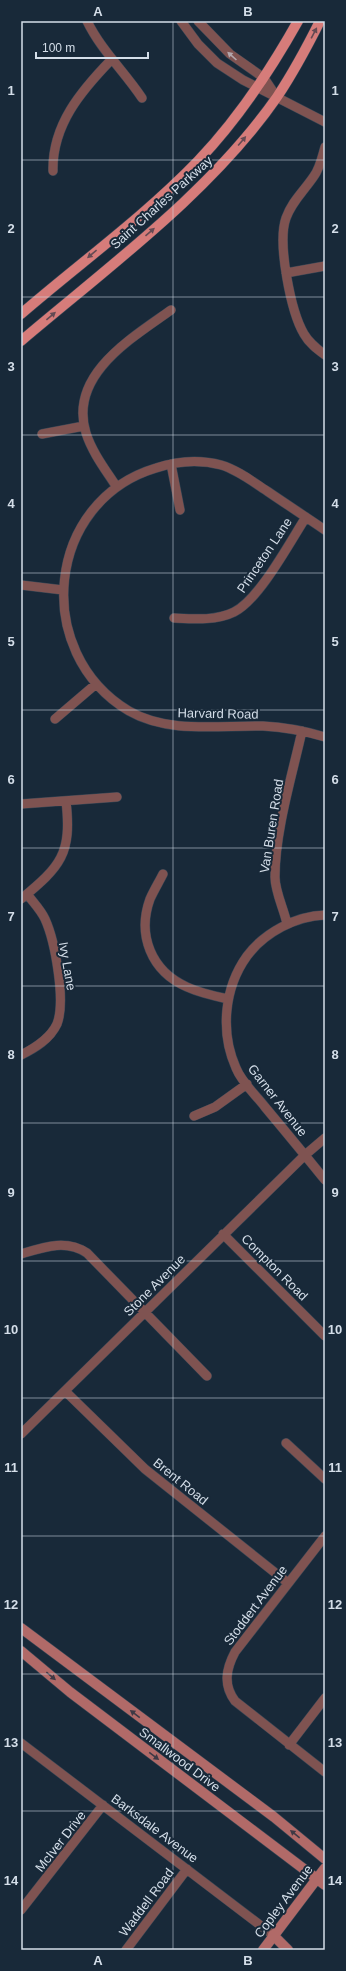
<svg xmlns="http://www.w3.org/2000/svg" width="346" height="1971" font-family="Helvetica,sans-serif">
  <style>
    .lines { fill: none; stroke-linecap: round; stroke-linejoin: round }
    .street-casing { stroke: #364655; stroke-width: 10 }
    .secondary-casing { stroke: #364655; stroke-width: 11 }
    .primary-casing { stroke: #364655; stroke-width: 11 }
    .street { stroke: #7f5351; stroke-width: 9 }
    .secondary { stroke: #b16a68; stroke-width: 10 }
    .primary { stroke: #d67c7a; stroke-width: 10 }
    .oneway { fill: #644a53 }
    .oneway2 { fill: #b2a6ac }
    .oneway3 { fill: #3e3945 }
    .grid { fill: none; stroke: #d4dee9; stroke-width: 1; stroke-opacity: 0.55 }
    .labels { text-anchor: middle; stroke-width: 4; stroke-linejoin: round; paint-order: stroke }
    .street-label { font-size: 13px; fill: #d4dee9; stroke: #182939 }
    .neatline { fill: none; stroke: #d4dee9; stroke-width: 1.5 }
    .grid-label { font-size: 13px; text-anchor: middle; font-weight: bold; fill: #d4dee9 }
  </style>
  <rect width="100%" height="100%" fill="#182939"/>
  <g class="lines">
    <defs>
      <path id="street" d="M87,21C101,50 124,71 142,98
        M181,21L198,44L217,63L243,80L325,122
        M198,21L230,54L264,78L276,96
        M325,147C322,157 320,168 314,176C304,191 292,201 286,218C277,243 291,312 304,334C309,343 317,349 325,355
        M53,171C52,125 81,91 111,60
        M286,273L325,266
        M42,434L84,426
        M171,464L180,510
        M116,486C105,469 92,452 86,433C68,375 132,338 171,310
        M325,530C306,517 286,504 267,491C253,482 238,470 221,465C199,459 177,461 156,468C46,501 31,652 129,711C169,734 219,725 263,726C284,727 305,731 325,737
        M21,585L63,590
        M174,618C193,619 216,621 234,612C259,600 290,542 306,517
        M55,719L96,684
        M21,804L117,797
        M163,874C159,882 154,890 150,899C137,935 151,971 187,987C200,993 214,996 228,999
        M21,899C61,866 72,854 66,801
        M325,915C296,916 265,932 247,956C224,988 220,1032 236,1068C242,1083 256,1095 265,1107C285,1131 305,1155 325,1180
        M287,924C284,909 275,892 275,877C275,831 292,776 302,731
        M21,1055C35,1048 50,1039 57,1024C66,1001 55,941 45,919C41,910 33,902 27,894
        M194,1116L215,1107L247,1084
        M223,1234L325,1336
        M21,1254C44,1247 66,1239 87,1253L207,1376
        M65,1391L145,1469L288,1583
        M21,1434L305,1155L325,1138
        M286,1443L325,1479
        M325,1536L235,1652C226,1669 223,1685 235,1701L325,1772
        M21,1743L273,1935
        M289,1745L325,1698
        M21,1910L103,1805
        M126,1950L187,1869"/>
      <path id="secondary" d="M21,1628L274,1817L325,1859
        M21,1651L70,1692L325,1885
        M273,1935L288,1950
        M263,1950L325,1868"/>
      <path id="primary" d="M21,314C80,263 144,217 198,161C238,119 270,71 298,21
        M21,341C108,267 212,191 277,97C293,73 307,47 320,21"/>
    </defs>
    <!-- street casing -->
    <use href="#street" class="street-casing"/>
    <!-- secondary casing -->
    <use href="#secondary" class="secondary-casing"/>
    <!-- primary casing -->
    <use href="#primary" class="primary-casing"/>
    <!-- street -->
    <use href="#street" class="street"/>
    <!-- secondary -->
    <use href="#secondary" class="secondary"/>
    <!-- primary -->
    <use href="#primary" class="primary"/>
  </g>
  <!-- one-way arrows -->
  <defs><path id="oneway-solid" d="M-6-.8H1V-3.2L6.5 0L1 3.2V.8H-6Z"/></defs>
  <g class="oneway">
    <use href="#oneway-solid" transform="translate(314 33) rotate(-62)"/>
    <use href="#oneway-solid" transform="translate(242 141) rotate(-50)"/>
    <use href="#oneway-solid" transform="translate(150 232) rotate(-41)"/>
    <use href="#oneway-solid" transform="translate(92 254) rotate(140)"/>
    <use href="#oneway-solid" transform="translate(51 316) rotate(-40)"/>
  </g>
  <use class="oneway2" href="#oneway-solid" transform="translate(232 56) rotate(-138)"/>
  <g class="oneway3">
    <use href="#oneway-solid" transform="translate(51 1676) rotate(40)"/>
    <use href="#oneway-solid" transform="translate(135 1714) rotate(-143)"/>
    <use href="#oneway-solid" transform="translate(154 1756) rotate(37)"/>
    <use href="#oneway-solid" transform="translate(295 1834) rotate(-141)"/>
  </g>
  <!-- grid -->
  <path class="grid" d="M173,21V1950M21,160H325M21,297H325M21,435H325M21,573H325M21,710H325M21,848H325M21,986H325M21,1123H325M21,1261H325M21,1398H325M21,1536H325M21,1674H325M21,1811H325"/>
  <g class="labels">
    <!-- street labels -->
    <g class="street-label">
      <text transform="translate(161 202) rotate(-42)" y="5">Saint Charles Parkway</text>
      <text transform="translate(264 555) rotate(-56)" y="5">Princeton Lane</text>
      <text transform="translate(218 713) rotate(1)" y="5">Harvard Road</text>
      <text transform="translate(271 826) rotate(-81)" y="5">Van Buren Road</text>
      <text transform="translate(68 966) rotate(80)" y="5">Ivy Lane</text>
      <text transform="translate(278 1100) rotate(52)" y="5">Garner Avenue</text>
      <text transform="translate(275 1267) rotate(45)" y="5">Compton Road</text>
      <text transform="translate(154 1285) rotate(-45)" y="5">Stone Avenue</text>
      <text transform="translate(181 1481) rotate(39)" y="5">Brent Road</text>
      <text transform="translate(255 1605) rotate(-53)" y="5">Stoddert Avenue</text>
      <text transform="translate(180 1759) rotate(37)" y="5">Smallwood Drive</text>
      <text transform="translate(155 1828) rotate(37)" y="5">Barksdale Avenue</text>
      <text transform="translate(60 1841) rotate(-52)" y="5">McIver Drive</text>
      <text transform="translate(283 1901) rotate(-53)" y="5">Copley Avenue</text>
      <text transform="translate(146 1902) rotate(-53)" y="5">Waddell Road</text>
    </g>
  </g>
  <!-- border -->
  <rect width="346" height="1971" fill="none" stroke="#182939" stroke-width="44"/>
  <!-- scale -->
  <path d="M36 52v6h112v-6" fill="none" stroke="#d4dee9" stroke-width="2"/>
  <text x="42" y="52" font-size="12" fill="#d4dee9" stroke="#182939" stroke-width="3" paint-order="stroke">100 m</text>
  <rect x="22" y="22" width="302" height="1927" class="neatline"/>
  <g class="grid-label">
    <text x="98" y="16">A</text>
    <text x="248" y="16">B</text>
    <text x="11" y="95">1</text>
    <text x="335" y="95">1</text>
    <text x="11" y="233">2</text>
    <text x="335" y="233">2</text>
    <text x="11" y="371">3</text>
    <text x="335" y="371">3</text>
    <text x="11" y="508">4</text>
    <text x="335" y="508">4</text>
    <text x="11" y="646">5</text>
    <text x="335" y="646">5</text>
    <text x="11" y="784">6</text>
    <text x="335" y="784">6</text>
    <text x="11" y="921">7</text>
    <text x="335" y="921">7</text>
    <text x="11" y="1059">8</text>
    <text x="335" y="1059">8</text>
    <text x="11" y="1197">9</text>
    <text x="335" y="1197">9</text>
    <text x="11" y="1334">10</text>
    <text x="335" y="1334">10</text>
    <text x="11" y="1472">11</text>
    <text x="335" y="1472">11</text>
    <text x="11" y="1609">12</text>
    <text x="335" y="1609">12</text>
    <text x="11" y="1747">13</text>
    <text x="335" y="1747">13</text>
    <text x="11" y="1885">14</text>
    <text x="335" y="1885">14</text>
    <text x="98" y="1965">A</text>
    <text x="248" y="1965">B</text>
  </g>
</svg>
